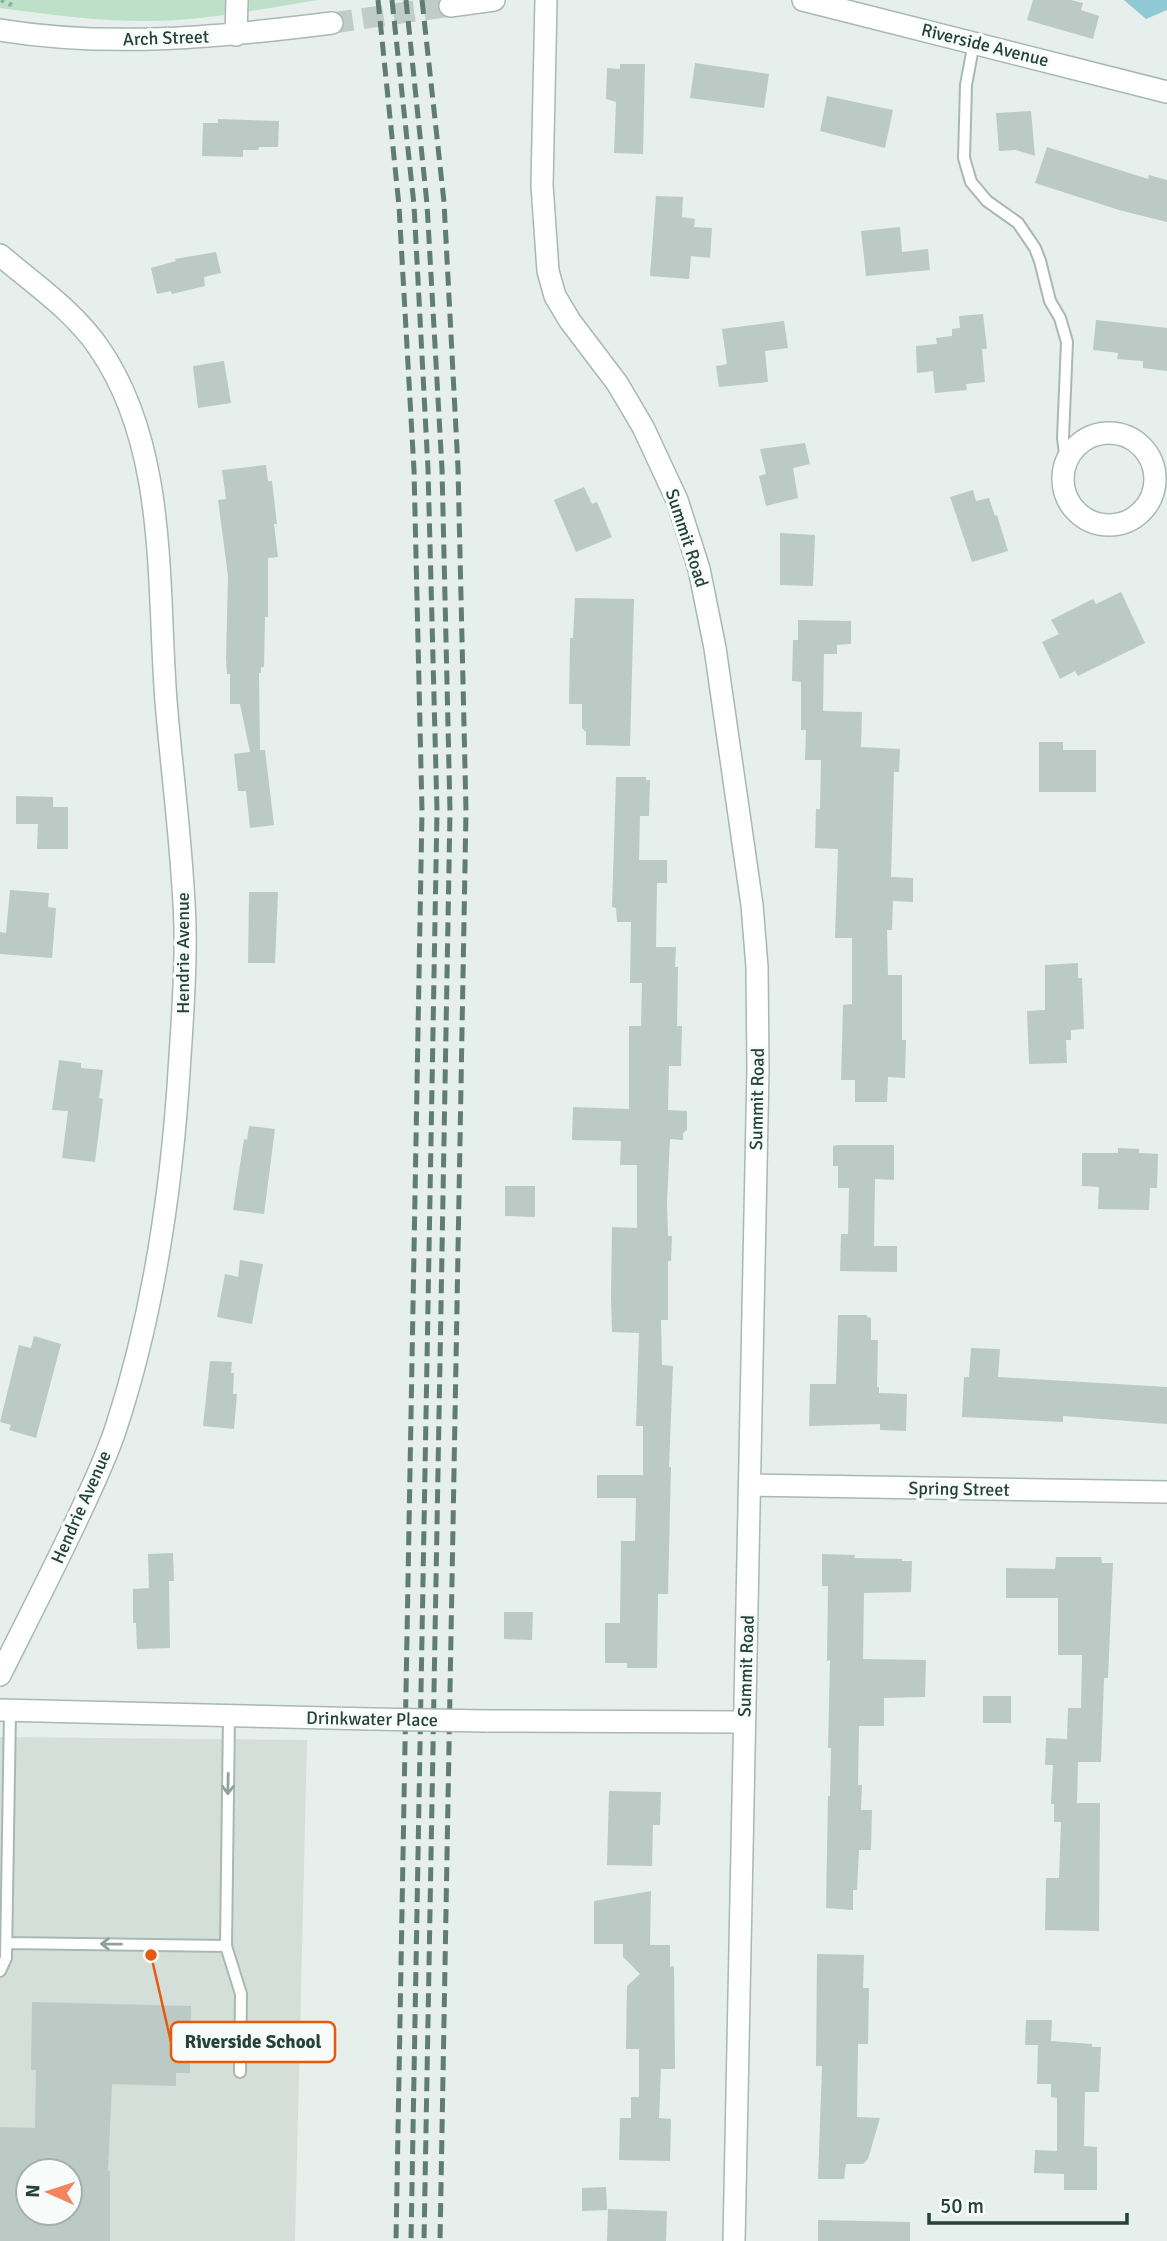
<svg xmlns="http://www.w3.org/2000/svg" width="1167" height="2241" font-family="Signika,sans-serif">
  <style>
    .built { fill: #d4dfda; fill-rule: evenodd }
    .green { fill: #bfe0c8 }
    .water { fill: #8ec9d4 }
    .building { fill: #bbcac4; fill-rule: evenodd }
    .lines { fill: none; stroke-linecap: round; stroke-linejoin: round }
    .minor-tunnel { stroke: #bfccc8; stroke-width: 21; stroke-dasharray: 21 10; stroke-linecap: butt }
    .service-casing { stroke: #a8b8b2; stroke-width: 14 }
    .minor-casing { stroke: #a8b8b2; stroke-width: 24 }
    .tertiary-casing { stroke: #a8b8b2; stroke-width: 24 }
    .path { stroke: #86b3a5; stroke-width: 4.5; stroke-dasharray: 3.5 5; stroke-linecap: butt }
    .service { stroke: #fff; stroke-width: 10 }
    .minor { stroke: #fff; stroke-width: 21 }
    .tertiary { stroke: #fff; stroke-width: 21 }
    .rail { stroke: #5f7d75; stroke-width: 5; stroke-dasharray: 14 7; stroke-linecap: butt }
    .minor-bridge-casing { stroke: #a8b8b2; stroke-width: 24; stroke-linecap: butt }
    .minor-bridge { stroke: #fff; stroke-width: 21 }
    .oneway { stroke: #92a09c }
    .labels { text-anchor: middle; stroke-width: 7; stroke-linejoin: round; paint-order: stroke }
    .street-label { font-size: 18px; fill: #24423a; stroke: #f7fbf9 }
    .leader { fill: none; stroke: #e8590c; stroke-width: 2.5 }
    .callout-dot { fill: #e8590c; stroke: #f7fbf9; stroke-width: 2.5 }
    .callout { fill: #f7fbf9; stroke: #e8590c; stroke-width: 2.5 }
    .callout-label { font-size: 19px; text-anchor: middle; font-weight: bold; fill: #24423a }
  </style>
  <rect width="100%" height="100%" fill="#e6efeb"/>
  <!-- built -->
  <path class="built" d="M0,1737L307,1740L295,2241H0ZM28,2171H70V2213H28Z"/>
  <!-- green -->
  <path class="green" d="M0,0H318C272,7 225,17 178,20C119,24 59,16 0,8Z"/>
  <!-- water -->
  <path class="water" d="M1124,0H1167V10L1146,19Z"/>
  <!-- building -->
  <path class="building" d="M1033,0H1071L1083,3L1081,10L1099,16L1093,39L1027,20Z
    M695,63L769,74L764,108L690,98Z
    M620,64H645L643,154L614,153L616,102L606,99L607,68L620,69Z
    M827,96L893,110L885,148L820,131Z
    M1031,111L1035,156L1016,150L999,151L996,113Z
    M218,119L279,121L278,147H259L258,150H243V157L202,156L203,123H218Z
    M1047,147L1148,179L1149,175L1167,180V222L1119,210L1035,183Z
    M656,196L683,197L682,217L695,219L694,227L712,228L710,258L691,256L689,279L650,276Z
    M900,227L902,252L928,249L930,270L866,276L861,231Z
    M216,252L221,273L204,277L205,286L172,294L171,291L157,294L151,268L176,261L175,259Z
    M983,314L987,349H982L985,382L966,384L967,390L935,393L933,371L917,373L916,346L937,344L936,338L952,336V329L960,328L959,316Z
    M1096,320L1167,328V371L1143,368V361L1117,359L1118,353L1093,350Z
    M784,321L788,348L765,351L768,382L719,387L716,366L727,364L722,329Z
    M224,361L231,403L198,408L193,366Z
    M805,443L810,464L793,468L798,498L766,506L759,476L766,474L760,449Z
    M266,465L268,481H272L277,524H274L278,557L268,558V617H265L264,667H261V673H259L260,750H265L274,825L250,828L246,791H238L234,754L250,752L240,704H230V674H227L226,659L228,576L218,500L226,499L222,470Z
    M584,487L592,504L597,502L612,537L576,552L554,500Z
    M973,490L976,501L989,498L995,516L997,515L1008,551L972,562L950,497Z
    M780,533L815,535L813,586L780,585Z
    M1121,592L1145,643L1078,676L1075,671L1060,679L1042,642L1059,634L1051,620L1093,599L1096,604Z
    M575,598L634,599L630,746L586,745V732L582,728V704H569L570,638H573Z
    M798,620L851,621V644L837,645V654H824L823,711L862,712L861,747L900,749L899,772H894L891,877L913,878V902L893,901L892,930H887L888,975H902V1040H906L905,1078L888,1077L887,1102H855V1080H841L843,1005L852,1004V938H835L838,849L815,848L816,809H820L821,760H805L806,730H801V682L792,681L793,640H798Z
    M1039,742H1063V750H1096V792H1039Z
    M616,777H646V780H650L649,816H640L639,860H667V883H657L656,947H676L675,967H678L677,1026H682L681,1066H669L668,1110L687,1111V1130L683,1133V1140L670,1139L667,1202L668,1236H672L671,1261H668V1320H661L662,1365L673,1366L669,1467H671L668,1594H658L657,1668H627V1663H605V1623H620L621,1541H635L636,1498H597V1475H643V1426H636L639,1333L612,1332L611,1297L612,1227L637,1228V1165H620L621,1141L572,1140L573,1107L629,1109V1026H641L642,983H630L631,922H617L616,908L612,907Z
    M16,796L53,797V807H68V849H37L38,824H16Z
    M10,890L49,893L48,907L56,908L52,958L0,954V932L6,933Z
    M249,892H278L275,963H248Z
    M1078,963V978H1082L1084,1029L1071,1030V1040H1066L1067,1063L1029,1064L1027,1011L1045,1010V965Z
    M59,1060L81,1063V1068L103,1070L99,1098L103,1099L95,1162L62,1158L68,1111L52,1110Z
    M249,1126L275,1129L264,1214L233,1210L244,1139L247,1140Z
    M838,1145H894V1180L875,1179L874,1246H897V1272L840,1271L841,1234H848L849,1188H838V1166H833V1146Z
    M1118,1148L1139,1149V1153L1158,1154L1157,1188H1150L1149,1210L1098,1209L1099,1187L1082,1186V1153H1118Z
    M505,1186H535V1217L505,1216Z
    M240,1260L263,1264L252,1324L217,1317L225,1274L238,1277Z
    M838,1315H867V1317L871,1318V1340H878L877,1387H879V1393L907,1394L906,1431L880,1430V1424L809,1426L810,1384H836Z
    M34,1336L61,1344L36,1438L9,1430L11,1425L0,1422L19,1345L31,1348Z
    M971,1348L1000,1349L998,1377L1167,1387V1424L1063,1416V1422L962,1417L964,1377H969Z
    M210,1361L232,1362L231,1373H234L233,1394H237L234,1429L203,1426Z
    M173,1553L174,1581H169L170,1648L137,1649L136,1623H133V1589L149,1588L148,1554Z
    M822,1554L855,1555L854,1558L902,1559V1561H912L911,1592L864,1593L863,1659L926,1660L925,1697L884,1698V1726H859L858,1785H862L861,1810H872L871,1850H859L857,1890H853V1910L826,1908L828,1796H830L831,1748H828L830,1660L827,1661L828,1586H822Z
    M1056,1557H1101L1102,1563H1113L1108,1678H1104L1101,1762H1078L1077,1803H1100L1099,1931L1045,1930L1046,1878H1059L1061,1822H1054V1804H1051L1053,1765H1045L1046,1738L1067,1739L1068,1708H1081L1082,1655H1058V1598H1006V1568L1055,1569Z
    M504,1612H533L532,1640L504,1639Z
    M983,1696H1011V1723H983Z
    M609,1791L661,1792L660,1825H653L652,1866L607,1865Z
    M651,1891L650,1945H670V1967L674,1966L675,2069H661L659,2118L671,2119L670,2161L619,2160L620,2118H631V2097H639V2049H626L627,1986L640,1974L623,1957V1944H594V1901Z
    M817,1954L864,1955L863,1988H869L868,2044H858L857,2117L880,2118L868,2159L863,2164H846L844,2179H818L822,2066H816Z
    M32,2002L191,2006L190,2073H176V2086L112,2084L108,2171H110V2241H0V2127L35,2128L36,2070H31ZM28,2171H70V2213H28Z
    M1026,2020H1052L1051,2041L1092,2044V2047H1101L1099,2092H1085L1084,2146L1097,2147V2190H1064V2174L1034,2173L1035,2150L1057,2151V2098L1051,2097V2084H1037L1038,2045H1025Z
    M606,2187L607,2210L582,2211V2188Z
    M608,2209L667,2211L666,2241H607Z
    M818,2220L910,2222V2241H818Z"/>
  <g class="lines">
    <!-- minor-tunnel -->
    <path class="minor-tunnel" d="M332,23L450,6"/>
    <defs>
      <path id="service" d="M974,42L966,85L964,158L971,182L987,201L1018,223L1035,248L1040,261L1050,301L1060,318L1067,342L1063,438L1066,462
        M7,1943L226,1946L229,1716
        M226,1946L241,1994L240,2072
        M0,1971L6,1958L10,1711"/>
      <path id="minor" d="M546,0L542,185L548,271L555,296L570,321L617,383L643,427L677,500L699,569L715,648L752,905L757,967L758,1068L734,2241
        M450,6L494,0
        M0,30C111,48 221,37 332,23
        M236,35L237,0
        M0,255C34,284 74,311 99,348C168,448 157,585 166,701C172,776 183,851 185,927C186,970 183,1013 180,1056C173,1180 155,1309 116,1428C104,1464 87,1498 71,1532C48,1580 24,1627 0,1675
        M1063 479a46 46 0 1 1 92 0a46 46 0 1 1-92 0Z
        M751,1485L1167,1492
        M0,1710L371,1719
        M486,1721L744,1722"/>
      <path id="tertiary" d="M803,0L1167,92"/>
    </defs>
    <!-- service casing -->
    <use href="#service" class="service-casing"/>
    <!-- minor casing -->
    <use href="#minor" class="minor-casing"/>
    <!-- tertiary casing -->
    <use href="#tertiary" class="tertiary-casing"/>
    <!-- path -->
    <path class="path" d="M1,0L16,7"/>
    <!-- service -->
    <use href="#service" class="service"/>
    <!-- minor -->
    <use href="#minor" class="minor"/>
    <!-- tertiary -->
    <use href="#tertiary" class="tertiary"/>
    <!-- rail -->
    <path class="rail" d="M378,0L399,206L414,470L422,811L396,2241
      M392,0L414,205L428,469L437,811L411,2241
      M406,0L427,204L442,469L450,811L424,2241
      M422,0L444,202L458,468L466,811L440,2241"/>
    <defs>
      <path id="minor-bridge" d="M371,1719L486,1721"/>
    </defs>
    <!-- minor-bridge casing -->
    <use href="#minor-bridge" class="minor-bridge-casing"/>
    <!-- minor-bridge -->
    <use href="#minor-bridge" class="minor-bridge"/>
  </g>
  <!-- one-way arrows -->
  <defs><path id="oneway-shaft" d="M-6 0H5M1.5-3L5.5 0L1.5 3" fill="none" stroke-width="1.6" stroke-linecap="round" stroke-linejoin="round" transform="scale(1.75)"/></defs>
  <g class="oneway">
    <use href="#oneway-shaft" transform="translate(228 1784) rotate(91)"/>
    <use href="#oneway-shaft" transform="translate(111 1944) rotate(-179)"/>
  </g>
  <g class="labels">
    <!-- street labels -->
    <g class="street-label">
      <text transform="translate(166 38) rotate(-2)" y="6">Arch Street</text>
      <text transform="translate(985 45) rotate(14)" y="6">Riverside Avenue</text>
      <text transform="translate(687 538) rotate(72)" y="6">Summit Road</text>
      <text transform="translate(183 953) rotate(-90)" y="6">Hendrie Avenue</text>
      <text transform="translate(757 1099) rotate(-89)" y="6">Summit Road</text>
      <text transform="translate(959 1489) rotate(1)" y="6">Spring Street</text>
      <text transform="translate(81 1507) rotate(-66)" y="6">Hendrie Avenue</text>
      <text transform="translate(746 1666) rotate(-88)" y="6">Summit Road</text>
      <text transform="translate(372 1719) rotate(1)" y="6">Drinkwater Place</text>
    </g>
  </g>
  <!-- callouts -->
  <path class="leader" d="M151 1955L171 2042"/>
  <circle class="callout-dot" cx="151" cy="1955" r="7"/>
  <rect class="callout" x="171" y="2022" width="164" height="40" rx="7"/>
  <g class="callout-label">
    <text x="253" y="2048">Riverside School</text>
  </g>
  <!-- north arrow -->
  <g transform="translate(49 2192) rotate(273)"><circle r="33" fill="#f7fbf9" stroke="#a3b1ad" stroke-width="2"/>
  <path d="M0-5L12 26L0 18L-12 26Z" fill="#f4845f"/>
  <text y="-10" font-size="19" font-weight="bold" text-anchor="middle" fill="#24423a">N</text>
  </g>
  <!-- scale -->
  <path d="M929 2213v10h198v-10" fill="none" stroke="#24423a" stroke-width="3.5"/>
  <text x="940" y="2213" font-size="21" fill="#24423a" stroke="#f7fbf9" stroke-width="5" paint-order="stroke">50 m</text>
</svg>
